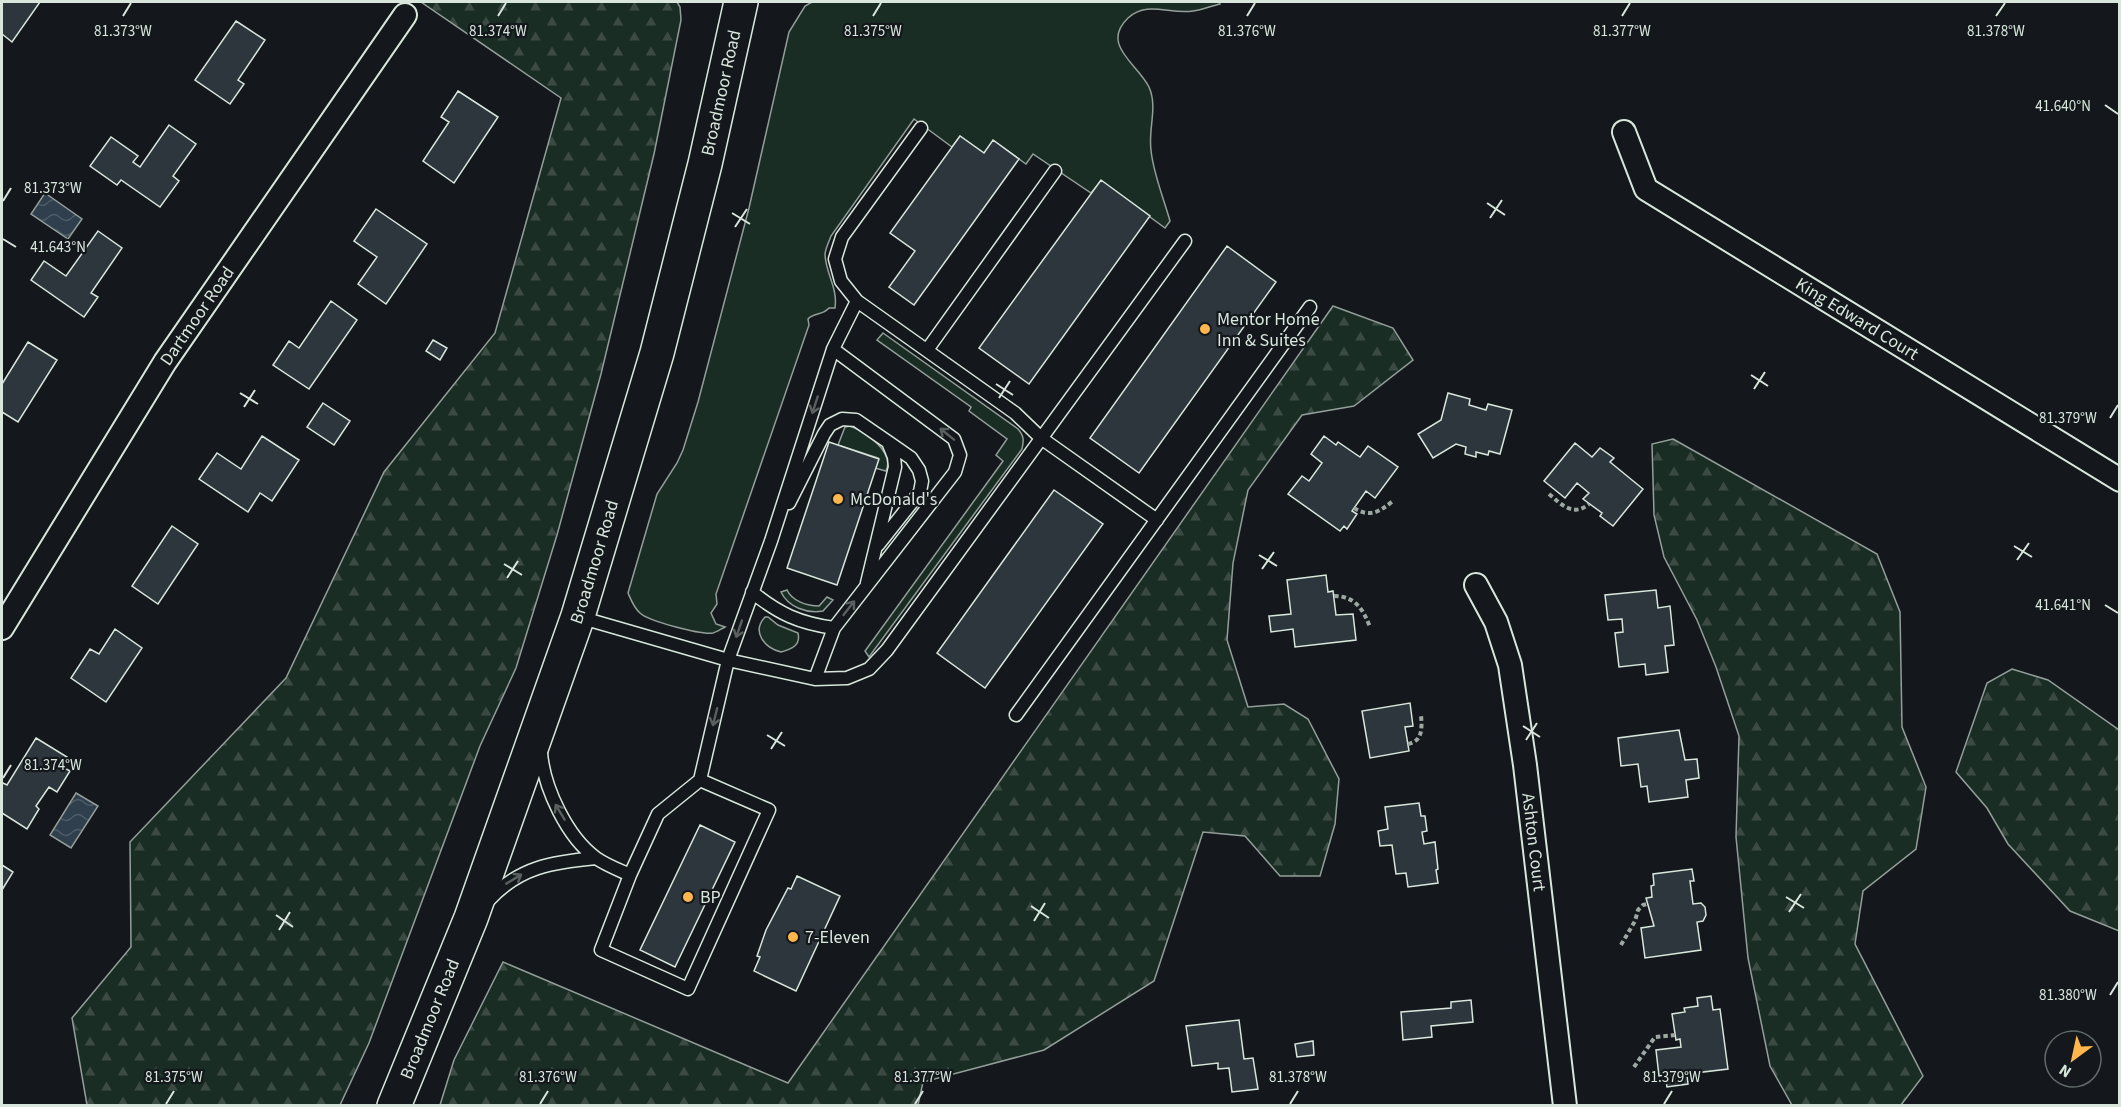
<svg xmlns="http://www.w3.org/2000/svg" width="2121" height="1107" font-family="'Source Sans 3',sans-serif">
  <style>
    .green { fill: #1a2d24; stroke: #939e99; stroke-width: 1.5 }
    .forest { fill: url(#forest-firs); stroke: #939e99; stroke-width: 1.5 }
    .water { fill: url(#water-waves); stroke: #939e99; stroke-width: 1.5 }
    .building { fill: #2c363c; stroke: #d8e6dc; stroke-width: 1.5 }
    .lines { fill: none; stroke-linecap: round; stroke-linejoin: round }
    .service-casing { stroke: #d8e6dc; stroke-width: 15 }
    .minor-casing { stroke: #d8e6dc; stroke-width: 26 }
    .primary-casing { stroke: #d8e6dc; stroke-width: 36 }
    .path { stroke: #9da8a2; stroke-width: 4; stroke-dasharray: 4.5 3; stroke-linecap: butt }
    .service { stroke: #14181c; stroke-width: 12 }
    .minor { stroke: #14181c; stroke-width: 22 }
    .primary { stroke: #14181c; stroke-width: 33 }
    .oneway { stroke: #59605f }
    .ticks { fill: none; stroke: #d8e6dc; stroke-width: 2 }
    .poi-dot { fill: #ffb74d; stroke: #14181c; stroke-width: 2 }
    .labels { text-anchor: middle; stroke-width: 4.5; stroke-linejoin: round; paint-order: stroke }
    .street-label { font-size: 18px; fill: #d8e6dc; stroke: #14181c }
    .poi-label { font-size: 18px; fill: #d8e6dc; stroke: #14181c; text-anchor: start }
    .ticks-label { font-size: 15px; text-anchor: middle; fill: #d8e6dc; stroke: #14181c; stroke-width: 4.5; stroke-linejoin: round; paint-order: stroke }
  </style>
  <defs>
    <pattern id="forest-firs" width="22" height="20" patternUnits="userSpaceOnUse" patternTransform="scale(1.5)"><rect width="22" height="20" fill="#1a2d24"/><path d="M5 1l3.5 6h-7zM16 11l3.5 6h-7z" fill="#3b4b43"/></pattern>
    <pattern id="water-waves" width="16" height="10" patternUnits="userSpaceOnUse" patternTransform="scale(1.5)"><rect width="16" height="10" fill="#2f3f4d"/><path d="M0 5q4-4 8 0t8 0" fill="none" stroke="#4c5b66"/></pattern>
  </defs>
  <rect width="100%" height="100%" fill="#14181c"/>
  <!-- green -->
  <path class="green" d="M812,2H1219L1220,4C1211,6 1202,10 1193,11C1170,15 1147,0 1128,18C1100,45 1138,64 1149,87C1158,107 1148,129 1151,150C1153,173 1164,199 1170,221L1165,228L1101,181L1091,193L1033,154L1026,164L994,141L984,153L960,136L952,147L914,119L831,236C829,242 825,249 825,255C826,274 838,288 835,308H829C822,316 814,312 808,319L809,325L716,594L717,604L711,613L716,624L725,627C721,629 717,632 713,633C701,635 648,621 640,613C634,608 631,600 628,593L657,494L677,463L683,450L698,402L749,208L789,32L805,6Z
    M883,333L1018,429C1024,436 1024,440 1022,449L869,657L865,651L1003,461L996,455L1007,439L969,411L971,407L877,340Z
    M850,426C866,432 895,452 886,471L875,468L878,458L838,445L845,427Z
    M787,590C792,601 807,606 819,606L827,597L833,600L823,611C807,614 788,607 781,592Z
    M765,617H768L778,625L798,633C801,646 791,649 781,652C765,648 751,632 765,617Z"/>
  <!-- forest -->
  <path class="forest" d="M421,2H677L680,7L681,20L654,154L601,374L557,535L516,668L480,746L369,1043L340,1105H87L72,1018L131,947L130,842L286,678L384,472L495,333L561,98Z
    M1333,306L1393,328L1413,360L1354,406L1302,415L1248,490L1233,563L1227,640L1248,707L1284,704L1308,719L1339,779L1335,824L1320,876H1280L1245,836L1203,832L1154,981L1044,1050L923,1082L918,1105H440L454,1060L503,962L788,1083Z
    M1673,439L1877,554L1900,612L1902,727L1926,787L1916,849L1863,891L1855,944L1923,1076L1901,1105H1792L1770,1066L1748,958L1736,837L1739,736L1716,667L1697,620L1664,557L1654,515L1652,444Z
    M2012,669L2048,680L2119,730V931L2070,911L2008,844L1987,808L1956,772L1987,683Z"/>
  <!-- water -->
  <path class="water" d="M45,193L82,219L68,239L31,214Z
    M76,793L98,806L71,848L50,835Z"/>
  <!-- building -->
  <path class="building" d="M2,2H40L12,42L2,34Z
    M236,21L265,40L238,80L244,84L230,104L195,80Z
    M458,91L498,117L454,183L423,161L449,122L441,117Z
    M169,125L196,144L173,176L179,181L160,207L121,180L117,185L90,166L111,137L138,156L133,162L140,167Z
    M960,136L984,153L993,140L1019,159L914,305L889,287L915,251L890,233Z
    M1101,180L1150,216L1029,384L979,348Z
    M376,209L427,244L386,304L358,284L377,257L354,241Z
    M98,231L122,248L91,293L98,297L84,317L31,280L44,261L66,276Z
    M1227,246L1276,282L1139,473L1090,438Z
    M331,301L357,320L309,389L273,365L289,341L299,348Z
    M433,340L447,348L440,360L426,351Z
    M28,342L57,360L18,422L2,412V384Z
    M1448,393L1470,399L1469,405L1486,410L1488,404L1512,410L1500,454L1489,451L1488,455L1476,452V457L1465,454L1466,447L1456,444L1433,458L1418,434L1441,420Z
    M323,403L350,421L334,445L307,427Z
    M262,436L299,460L272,501L260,493L248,512L199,479L217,453L241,469Z
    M1324,436L1336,445L1338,442L1360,457L1368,446L1398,467L1375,498L1366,491L1352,511L1357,514L1347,529L1344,526L1340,531L1288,494L1302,476L1309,481L1322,463L1311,454Z
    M829,442L879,459L837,585L787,568Z
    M1575,443L1592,457L1600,448L1614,458L1610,462L1643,489L1613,526L1600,516L1602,513L1583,499L1589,493L1577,483L1565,498L1544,481Z
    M1054,490L1103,524L985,688L937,653Z
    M172,526L198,544L158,604L132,586Z
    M1326,575L1328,592L1333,591L1336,615L1353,614L1356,640L1295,647L1293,629L1271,632L1269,616L1291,614L1287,580Z
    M1656,590L1658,608L1670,606L1674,645L1665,646L1668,672L1646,675L1645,664L1619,667L1615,633L1623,632L1622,619L1608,620L1605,595Z
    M115,629L142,648L106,702L71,678L90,649L99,654Z
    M1410,703L1413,726L1405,727L1409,751L1370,758L1362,711Z
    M1679,730L1685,760L1697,759L1699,778L1686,780L1688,797L1649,802L1647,786L1641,787L1638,764L1621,766L1618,738Z
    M36,738L67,757L61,766L70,771L57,792L49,787L36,806L39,809L27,829L2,813V785L3,783L7,785Z
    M1419,803L1421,816H1425L1427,831L1422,832L1424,844L1435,842L1438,869L1436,870L1438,883L1408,887L1406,873L1396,874L1392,845L1380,846L1378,831L1388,829L1385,807Z
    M700,825L735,842L675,967L640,950Z
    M2,865L13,872L2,890Z
    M1692,869L1694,881H1690L1693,904L1701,903L1705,907L1706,915L1703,921L1697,922L1701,950L1645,958L1641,928L1654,926L1646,898L1652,897L1651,886L1654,885L1653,874Z
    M797,876L840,896L796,991L754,971L760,957L757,956L766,930L788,888L791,889Z
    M1711,996L1713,1010L1720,1009L1728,1069L1687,1074L1688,1084L1667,1087L1665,1075L1659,1076L1656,1050L1681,1047L1680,1039L1676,1040L1672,1014L1685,1012L1684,1008L1698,1006L1697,998Z
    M1471,1000L1473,1022L1431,1026L1432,1037L1403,1040L1401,1012L1451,1008V1002Z
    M1239,1020L1244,1059L1253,1058L1258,1089L1232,1092L1229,1068L1218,1069V1063L1192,1066L1186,1026Z
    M1313,1041L1314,1055L1297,1057L1295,1044Z"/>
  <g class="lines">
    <defs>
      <path id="service" d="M921,128L842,237L835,259L841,281L857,301L1015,413L1041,438L1157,520
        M927,350L1055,171
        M789,503L824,434L830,425L842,419L856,420L888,442L894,457L895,467L867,583
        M878,545L920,492L922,481L919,470L911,458L888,442
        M752,592C779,614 799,623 834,628
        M579,617L728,660L815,679L847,678L869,669L887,650L1185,241
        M815,679L834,628L955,472L960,455L954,439L833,349
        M1016,715L1310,307
        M541,753C544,788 567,837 596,858C606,865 619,870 630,875L601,950L688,989L769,810L700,780
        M630,875L658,814L700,780L728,660L771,541L833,349L857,301
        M489,900C519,867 553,862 596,858"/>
      <g id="minor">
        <path id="s1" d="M1624,132L1646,189L2120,480"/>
        <path id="s2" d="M1476,585L1496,622L1510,665L1525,765L1565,1106"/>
        <path id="s3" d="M2,628L165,362L405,15"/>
      </g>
      <g id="primary">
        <path id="s4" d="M394,1106L471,918L578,616L657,353L705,164L741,2"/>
      </g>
    </defs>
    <!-- service casing -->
    <use href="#service" class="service-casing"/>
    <!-- minor casing -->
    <use href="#minor" class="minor-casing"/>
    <!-- primary casing -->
    <use href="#primary" class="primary-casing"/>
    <!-- path -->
    <path class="path" d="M1549,494C1562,505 1573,517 1589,504
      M1354,508C1370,518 1379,512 1393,501
      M1334,596C1355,596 1363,609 1370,627
      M1408,744C1423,741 1422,728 1421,715
      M1621,945L1635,921L1638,910L1643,905L1647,904
      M1634,1067L1655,1037L1675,1035"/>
    <!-- service -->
    <use href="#service" class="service"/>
    <!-- minor -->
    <use href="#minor" class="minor"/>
    <!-- primary -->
    <use href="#primary" class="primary"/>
  </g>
  <!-- one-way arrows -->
  <defs><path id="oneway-shaft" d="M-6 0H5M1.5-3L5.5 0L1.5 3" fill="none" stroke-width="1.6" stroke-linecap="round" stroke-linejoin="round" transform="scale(1.5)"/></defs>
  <g class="oneway">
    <use href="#oneway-shaft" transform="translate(815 405) rotate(108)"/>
    <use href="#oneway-shaft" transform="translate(947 434) rotate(-141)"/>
    <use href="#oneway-shaft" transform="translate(849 608) rotate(-52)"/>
    <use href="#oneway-shaft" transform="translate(739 629) rotate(109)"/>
    <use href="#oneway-shaft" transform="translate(715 717) rotate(104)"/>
    <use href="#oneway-shaft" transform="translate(560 812) rotate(-121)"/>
    <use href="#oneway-shaft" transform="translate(514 879) rotate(-31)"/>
  </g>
  <!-- ticks -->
  <path class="ticks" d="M123,16L131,3M498,16L506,3M873,16L881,3M1247,16L1255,3M1622,16L1630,3M1996,16L2005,3M2105,105L2118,114M3,201L11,188M1487,203L1505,215M732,213L750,224M1490,218L1502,200M735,227L747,209M3,239L16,247M1751,375L1768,386M996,384L1013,395M1754,389L1765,372M240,393L258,404M999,398L1010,381M244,407L255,390M2110,418L2118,405M2014,546L2032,557M1259,555L1277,566M2017,560L2029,543M504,564L522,575M1262,569L1274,552M507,578L518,561M2105,605L2118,613M1523,726L1540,737M767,735L785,746M1526,740L1537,723M771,749L782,732M3,778L11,765M1786,897L1804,908M1031,906L1049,918M1789,912L1801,894M276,915L293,927M1034,921L1045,903M279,930L290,912M2110,995L2118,982M166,1104L174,1091M540,1104L548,1091M915,1104L923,1091M1290,1104L1298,1091M1664,1104L1672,1091"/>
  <!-- markers -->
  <g class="poi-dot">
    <circle cx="1205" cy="329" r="6"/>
    <circle cx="838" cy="499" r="6"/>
    <circle cx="688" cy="897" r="6"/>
    <circle cx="793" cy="937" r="6"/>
  </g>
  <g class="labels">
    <!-- street labels -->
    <g class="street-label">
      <text dy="6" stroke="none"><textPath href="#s4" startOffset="1066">Broadmoor Road</textPath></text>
      <text dy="6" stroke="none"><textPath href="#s3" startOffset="368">Dartmoor Road</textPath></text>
      <text dy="6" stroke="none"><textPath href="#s1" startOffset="309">King Edward Court</textPath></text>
      <text dy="6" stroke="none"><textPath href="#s4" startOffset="580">Broadmoor Road</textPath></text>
      <text dy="6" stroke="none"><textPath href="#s2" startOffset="266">Ashton Court</textPath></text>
      <text dy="6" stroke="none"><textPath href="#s4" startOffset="94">Broadmoor Road</textPath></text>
    </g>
    <!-- poi labels -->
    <g class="poi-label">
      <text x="1217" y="325">Mentor Home<tspan x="1217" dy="21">Inn &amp; Suites</tspan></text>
      <text x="850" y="505">McDonald's</text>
      <text x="700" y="903">BP</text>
      <text x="805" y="943">7-Eleven</text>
    </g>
  </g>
  <g class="ticks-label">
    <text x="123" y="36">81.373°W</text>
    <text x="498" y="36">81.374°W</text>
    <text x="873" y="36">81.375°W</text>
    <text x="1247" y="36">81.376°W</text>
    <text x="1622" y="36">81.377°W</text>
    <text x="1996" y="36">81.378°W</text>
    <text x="2063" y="111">41.640°N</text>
    <text x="53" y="193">81.373°W</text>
    <text x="58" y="252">41.643°N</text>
    <text x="2068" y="423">81.379°W</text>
    <text x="2063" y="610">41.641°N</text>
    <text x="53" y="770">81.374°W</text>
    <text x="2068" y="1000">81.380°W</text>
    <text x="174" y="1082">81.375°W</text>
    <text x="548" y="1082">81.376°W</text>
    <text x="923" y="1082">81.377°W</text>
    <text x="1298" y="1082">81.378°W</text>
    <text x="1672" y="1082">81.379°W</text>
  </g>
  <!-- border -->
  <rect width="2121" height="1107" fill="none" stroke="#d8e6dc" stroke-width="6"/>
  <!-- north arrow -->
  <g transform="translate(2073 1059) rotate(213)"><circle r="28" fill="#14181c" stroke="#626a69" stroke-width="1.5"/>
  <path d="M0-4.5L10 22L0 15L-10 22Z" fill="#ffb74d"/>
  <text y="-9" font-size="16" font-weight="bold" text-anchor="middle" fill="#d8e6dc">N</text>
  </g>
</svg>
